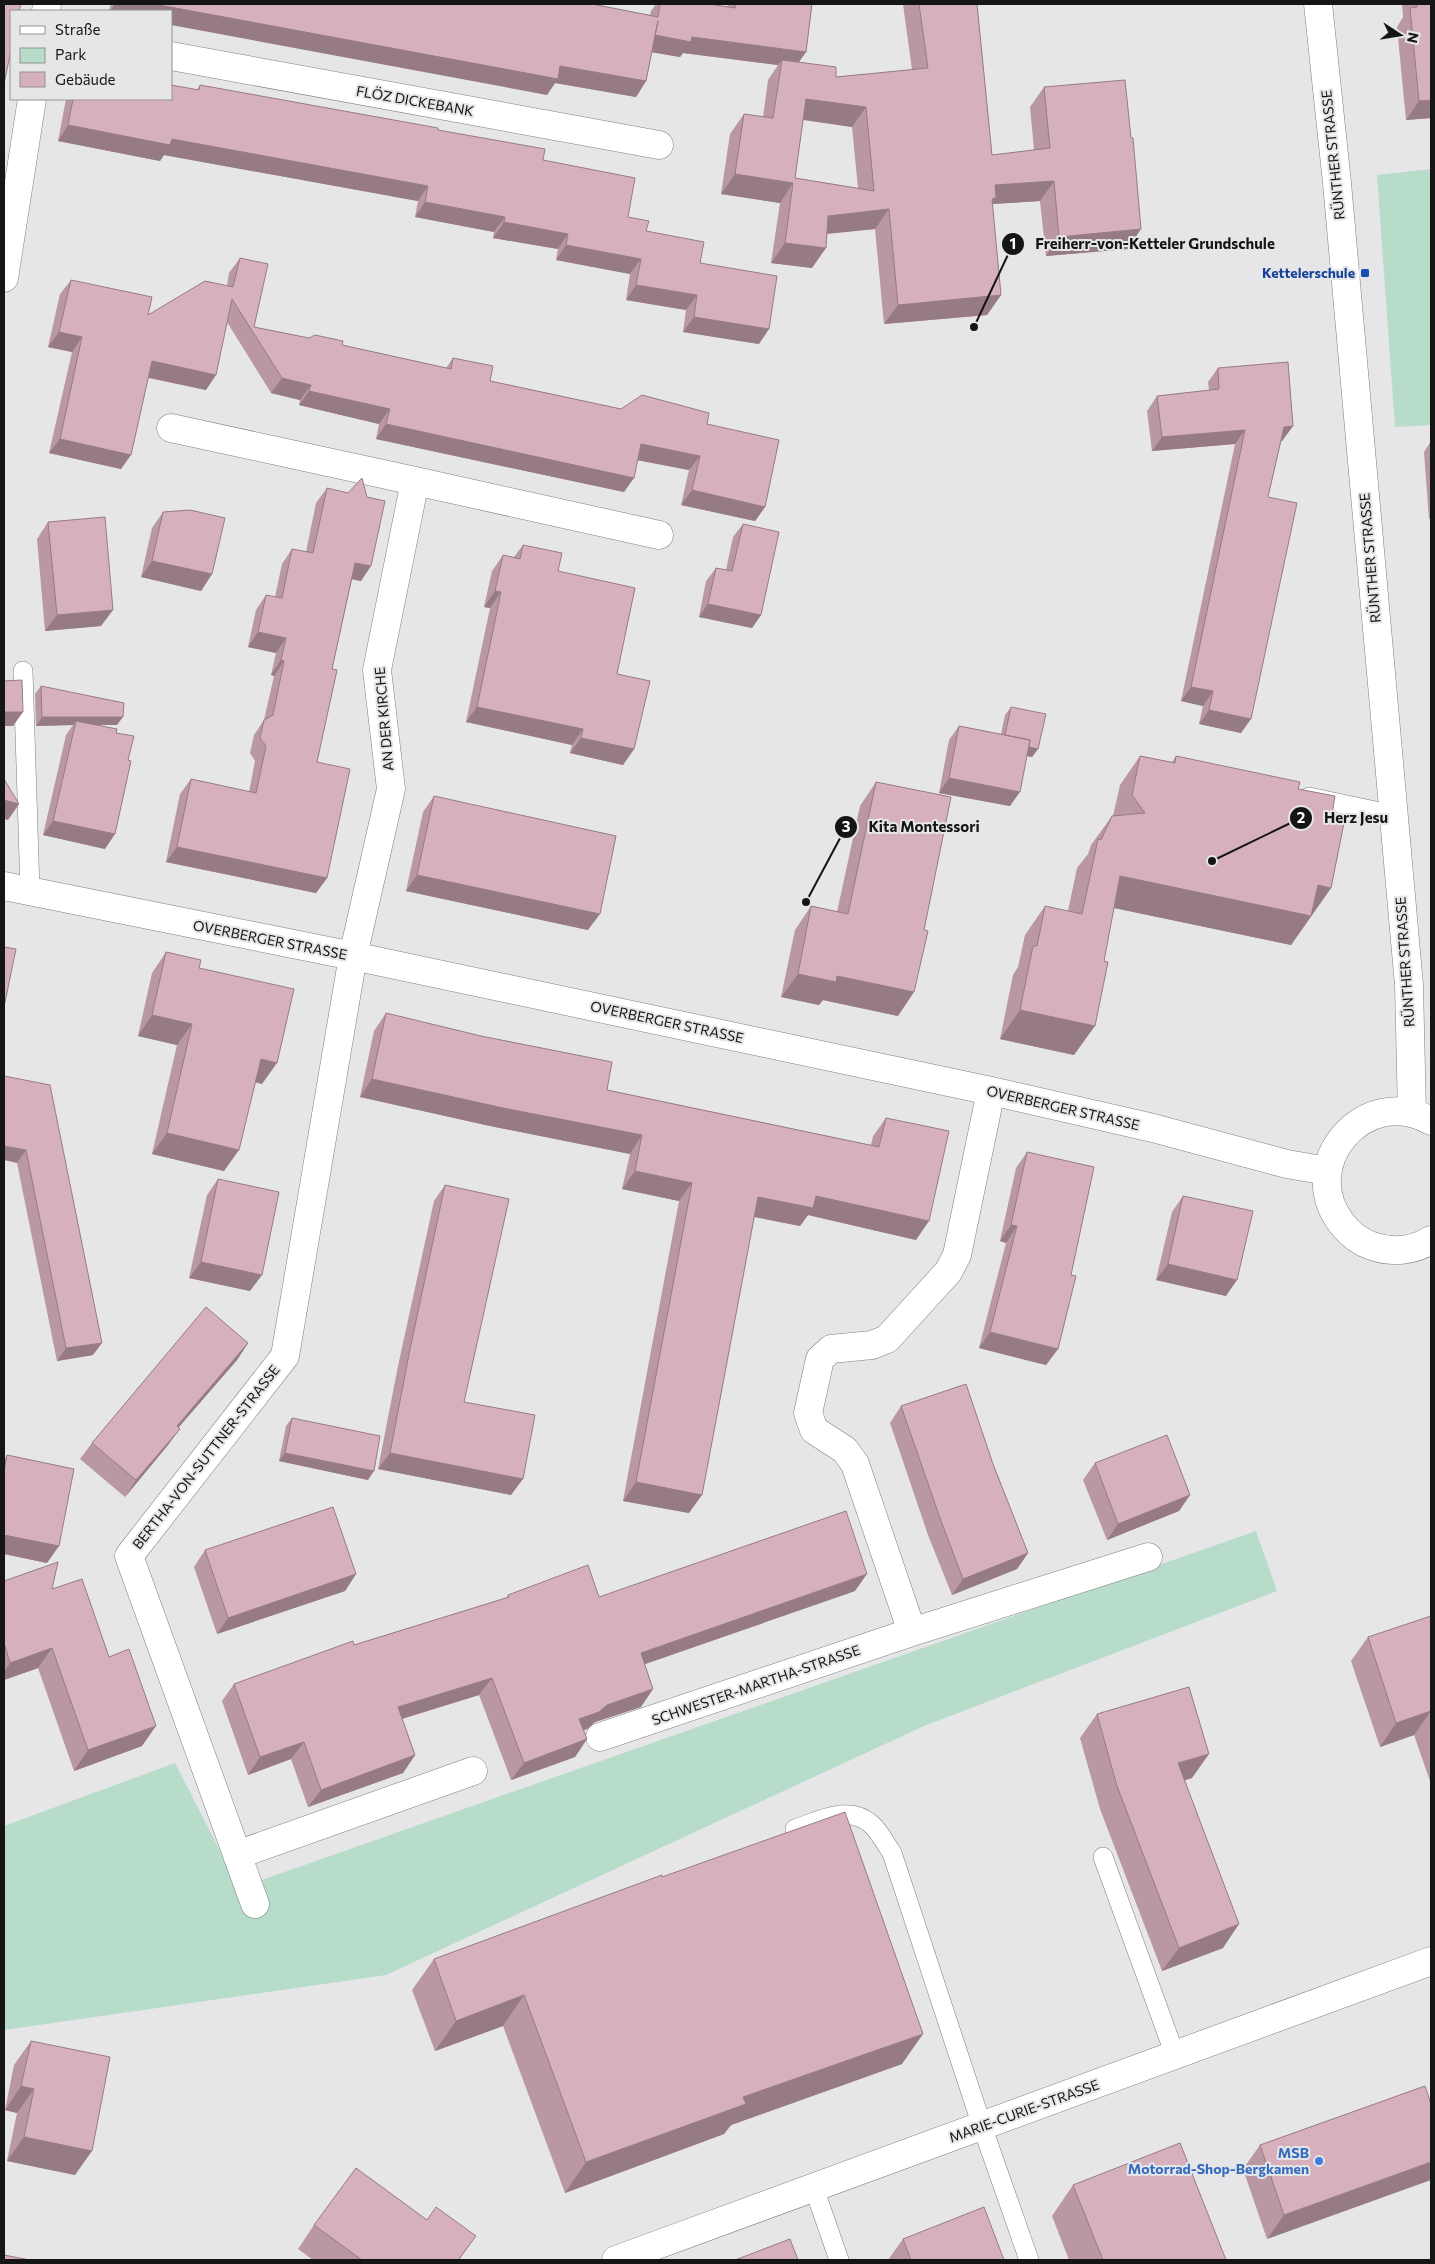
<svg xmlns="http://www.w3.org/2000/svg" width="1435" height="2264" font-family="Commissioner,sans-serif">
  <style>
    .green { fill: #b7dcc9 }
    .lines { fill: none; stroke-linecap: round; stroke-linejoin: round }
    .service-casing { stroke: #7e7f81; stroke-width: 20 }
    .minor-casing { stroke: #7e7f81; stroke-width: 29 }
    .service { stroke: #fff; stroke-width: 19 }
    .minor { stroke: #fff; stroke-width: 28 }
    .wall { fill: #b997a3; fill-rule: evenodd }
    .shaded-wall { fill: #967b84 }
    .building { fill: #d7b0bd; stroke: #967b84; fill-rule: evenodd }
    .transit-dot { fill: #1a4fb4; stroke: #e6e6e9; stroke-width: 2 }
    .shop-dot { fill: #3f7fe0; stroke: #e6e6e9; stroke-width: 2 }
    .labels { text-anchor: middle; stroke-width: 4; stroke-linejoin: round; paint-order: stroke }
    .street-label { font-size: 14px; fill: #151516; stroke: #e6e6e9 }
    .transit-label { font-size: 14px; font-weight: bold; fill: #164399; stroke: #e6e6e9; text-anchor: end }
    .shop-label { font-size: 14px; font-weight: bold; fill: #366cbe; stroke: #e6e6e9; text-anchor: end }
    .leader { fill: none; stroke: #151516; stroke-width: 2 }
    .callout-dot { fill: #151516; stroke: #e6e6e9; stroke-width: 2 }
    .mark-label { font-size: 15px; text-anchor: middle; font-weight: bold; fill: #fff }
    .callout-label { font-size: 15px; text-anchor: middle; font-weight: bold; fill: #151516; stroke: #e6e6e9; stroke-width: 4; stroke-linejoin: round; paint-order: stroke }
  </style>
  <rect width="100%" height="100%" fill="#e6e6e9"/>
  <!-- green -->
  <path class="green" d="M1431,169V425L1395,427L1377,175Z
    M1256,1531L1277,1591L924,1726L386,1975L4,2030V1826L175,1763L239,1888Z"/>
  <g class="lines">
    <defs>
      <path id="service" d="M23,671L30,891
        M1309,797L1394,815
        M795,1829C819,1821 849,1804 871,1824C879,1831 886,1844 892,1853L982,2126L1029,2260
        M1103,1857L1175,2055
        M814,2188L839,2260"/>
      <path id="minor" d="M1318,4L1337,183L1409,985L1412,1113
        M46,11L47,4
        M171,56L659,145
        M4,278L32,99
        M171,428L415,481
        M4,886L353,956L991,1091L1153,1128L1287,1164L1327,1171
        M1431,1121C1366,1083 1295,1164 1342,1224C1350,1234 1360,1242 1372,1246C1392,1253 1413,1251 1431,1240
        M912,1632L855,1464L845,1450L814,1430L808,1413L820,1359L831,1349L872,1345L887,1339L948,1272L957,1255L991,1091
        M600,1737L912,1632L1148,1557
        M237,1855L473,1771
        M255,1904L129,1556L285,1356L353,956L391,789L377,670L415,481L659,535
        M616,2260L1431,1961"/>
    </defs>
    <!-- service casing -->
    <use href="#service" class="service-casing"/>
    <!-- minor casing -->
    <use href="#minor" class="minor-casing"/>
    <!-- service -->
    <use href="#service" class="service"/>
    <!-- minor -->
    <use href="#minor" class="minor"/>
  </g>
  <!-- wall -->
  <path class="wall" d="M111,4H592L650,15L651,11L656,4H709L727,7L728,4H812L806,52L799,62L836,77L912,70L903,4H977L992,155L1034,150L1030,107L1044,87L1128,249L1046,256L1040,201L992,204L1001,295L987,315L884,324L875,229L827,234L812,268L771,263L780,203L721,194L730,134L744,114L763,117L768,80L778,65L683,53L680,57L652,52L646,81L636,97L555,83L547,95L171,11H109ZM803,120L852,127L858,188L795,178Z
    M1402,4H1431V118L1406,120L1397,27L1403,17Z
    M200,85L438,130L543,160L628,217L646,231L700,263L759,344L683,332L686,310L626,300L630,274L556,260L558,249L493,238L494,232L415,217L418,201L164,155L160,161L58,141L66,99H171L197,90Z
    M240,258L254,327L446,368L453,358L490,381L621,409L707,424L765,507L755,521L681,505L689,470L638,460L624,492L376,439L379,424L299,405L300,400L271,393L227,322L206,390L148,378L121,469L49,453L72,352L48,347L60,294L71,280L148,315L227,286L229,273Z
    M1218,368L1293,426L1282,441H1281L1268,497L1241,733L1199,724L1203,706L1181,701L1235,444L1152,451L1147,411L1157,396L1209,390L1208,382Z
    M1431,441V518L1429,519L1424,452Z
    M327,488L361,581L352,579L332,669L317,762L327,878L316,893L166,862L180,794L191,779L249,792L255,761L250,753L254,735L264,720L274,676L271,675L276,653L248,647L256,610L266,595L275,597L282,564L292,549L306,552L316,503Z
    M163,512L212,574L201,591L141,577L152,528Z
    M48,522L101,626L45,631L37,539Z
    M743,524L761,615L752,628L699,617L706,581L716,568L726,570L733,537Z
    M523,545L558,571L617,674L634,749L623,765L570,753L572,745L466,722L490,608L484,607L492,571L503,555L514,557Z
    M41,686L117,725H99L116,733L105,849L43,835L66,735L73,725L36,726L35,694Z
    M1011,707L1038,749L1032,757L1027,756L1010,806L939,793L949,740L959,726L1001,734L1005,715Z
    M1140,756L1172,762L1176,756L1298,789L1331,820V888L1291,945L1114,908L1074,1055L1000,1039L1013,975L1018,967L1025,935L1045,906L1068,911L1077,868L1088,854L1091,845L1112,816H1113L1120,785Z
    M876,782L898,1016L823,1000L819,1005L781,997L795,930L811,906L837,912L860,806Z
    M434,796L588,930L406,891L423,812Z
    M166,952L199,968L262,1084L255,1082L224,1171L152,1154L177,1045L138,1036L152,973Z
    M386,1013L607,1090L871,1145L873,1136L886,1118L916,1240L808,1215L800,1226L754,1217L689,1513L623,1501L679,1201L622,1189L630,1154L490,1126L360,1097L374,1031Z
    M4,1076L93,1355L57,1361L17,1163Z
    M1027,1152L1071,1275L1058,1349L1046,1365L979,1348L1006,1243L1000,1241L1016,1168Z
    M218,1179L250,1291L189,1278L207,1195Z
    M445,1185L464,1402L511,1495L378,1469L398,1366L434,1201Z
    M1183,1196L1226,1296L1156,1280L1172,1212Z
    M248,1343L237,1360L178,1428L168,1445L125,1497L80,1459L92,1443Z
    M901,1406L993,1464L1028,1553L1017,1569L952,1595L928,1535L890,1423Z
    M292,1418L368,1480L279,1461L286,1426Z
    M7,1455L47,1563L4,1554V1460Z
    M1095,1463L1190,1495L1179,1511L1107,1540L1083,1480Z
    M205,1550L356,1574L345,1591L217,1634L194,1567Z
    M4,1581L52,1589L109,1657L142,1746L74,1771L38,1668L4,1680Z
    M855,1591L645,1664L641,1707L595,1722L587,1729L583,1731L587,1739L575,1757L511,1780L479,1695L402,1719L415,1755L403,1773L308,1807L291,1759L248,1775L222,1701L234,1684L354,1645L506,1598L508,1595L599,1597Z
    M1431,1616V1784L1414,1735L1380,1747L1351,1661L1368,1637Z
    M1097,1714L1192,1778L1185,1780L1223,1948L1162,1971L1100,1809L1080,1738Z
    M662,1877L902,2064L731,2125L724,2134L565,2193L503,2026L435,2051L412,1990L434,1959Z
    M31,2041L75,2175L7,2161L17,2113L5,2110L14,2065Z
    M1425,2086L1267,2239L1243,2169L1260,2145Z
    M1073,2185L1226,2260H1069L1052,2216Z
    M427,2220L476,2236L459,2260H313L298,2249L314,2225Z
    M903,2239L1004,2260H888Z"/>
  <!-- shaded-wall -->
  <path class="shaded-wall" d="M115,4H154L560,66L646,81L636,97L555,83L547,95L171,25V11H110Z
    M655,35L692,37L806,52L795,67L782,60L778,65L683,53L680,57L644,51Z
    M806,99L866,107L852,127L792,118Z
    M1431,100V118L1406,120L1419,101Z
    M68,125L172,139L428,186L418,201L164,155L160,161L58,141Z
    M735,174L793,183L780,203L721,194Z
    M1054,181L1040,201L992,204L983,218L995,185Z
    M425,202L505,217L494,232L415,217Z
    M889,209L875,229L814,235L828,216Z
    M504,222L568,234L558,249L493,238Z
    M1141,229L1128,249L1046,256L1059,237Z
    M785,243L826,248L812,268L771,263Z
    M566,245L641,259L630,274L556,260Z
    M636,285L697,295L686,310L626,300Z
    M1001,295L987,315L884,324L898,305Z
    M694,317L769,329L759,344L683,332Z
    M59,332L82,337L72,352L48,347Z
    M152,361L216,375L206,390L142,376Z
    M282,378L311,385L300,400L271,393Z
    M309,391L390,409L379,424L299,405Z
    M386,424L634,478L624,492L376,439Z
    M1293,426L1282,441H1274L1284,427Z
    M1245,430L1235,444L1152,451L1162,437Z
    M60,439L131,455L121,469L49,453Z
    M641,444L700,456L689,470L631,459Z
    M692,490L765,507L755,521L681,505Z
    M152,561L212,574L201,591L141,577Z
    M355,563L371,566L361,581L345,578Z
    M495,591L501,592L490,608L484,607Z
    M708,604L761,615L752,628L699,617Z
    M113,610L101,626L45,631L57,615Z
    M258,632L286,638L276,653L248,647Z
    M281,660L284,661L274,676L271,675Z
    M1191,687L1213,691L1203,706L1181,701Z
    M477,707L583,729L572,745L466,722Z
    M1209,710L1251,719L1241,733L1199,724Z
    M4,712H23L13,726H4Z
    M42,717H123L117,725H75L76,721L73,725L36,726Z
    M581,738L634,749L623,765L570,753Z
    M1003,741L1038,749L1032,757L997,750Z
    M949,778L1020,792L1010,806L939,793Z
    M4,800L19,804L8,820L4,819Z
    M53,821L115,834L105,849L43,835Z
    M177,847L327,878L316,893L166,862Z
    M417,875L600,914L588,930L406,891Z
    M1120,876L1318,885L1331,888L1291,945L1100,905Z
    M798,974L837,976L914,992L898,1016L823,1000L819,1005L781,997Z
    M1020,1010L1095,1026L1074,1055L1000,1039Z
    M152,1015L192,1024L177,1045L138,1036Z
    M261,1059L277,1063L262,1084L246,1080Z
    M372,1079L642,1135L630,1154L490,1126L360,1097Z
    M167,1133L239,1150L224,1171L152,1154Z
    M4,1146L26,1150L17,1163L4,1160Z
    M635,1171L692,1183L679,1201L622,1189Z
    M816,1196L929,1221L916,1240L808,1215L800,1226L745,1215L758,1197Z
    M1011,1225L1017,1226L1006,1243L1000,1241Z
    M201,1262L262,1275L250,1291L189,1278Z
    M1168,1264L1237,1280L1226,1296L1156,1280Z
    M990,1332L1058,1349L1046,1365L979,1348Z
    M102,1343L93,1355L57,1361L66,1348Z
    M248,1343L237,1360L165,1443L177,1426Z
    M180,1429L168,1445L125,1497L136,1480Z
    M285,1453L374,1471L368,1480L279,1461Z
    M390,1453L523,1479L511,1495L378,1469Z
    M636,1482L702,1495L689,1513L623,1501Z
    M1190,1495L1179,1511L1107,1540L1118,1524Z
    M4,1535L59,1546L47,1563L4,1554Z
    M1028,1553L1017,1569L952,1595L963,1579Z
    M356,1574L345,1591L217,1634L228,1618Z
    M867,1574L855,1591L628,1670L641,1653Z
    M52,1648L38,1668L4,1680V1672L10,1663Z
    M492,1678L479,1695L385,1724L398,1707Z
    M653,1689L641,1707L595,1722L587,1729L567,1737L579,1719L607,1705Z
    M1431,1711L1414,1735L1380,1747L1396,1723Z
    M156,1726L142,1746L74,1771L88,1750Z
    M587,1739L575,1757L511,1780L524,1763Z
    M304,1742L291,1759L248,1775L260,1757Z
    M1209,1754L1192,1778L1161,1787L1178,1763Z
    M415,1755L403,1773L308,1807L321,1790Z
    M1239,1924L1223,1948L1162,1971L1179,1948Z
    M524,1995L503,2026L435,2051L456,2021Z
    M923,2034L902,2064L731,2125L724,2134L565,2193L586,2162L743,2097Z
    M21,2086L34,2089L17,2113L5,2110Z
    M24,2137L92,2151L75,2175L7,2161Z
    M1431,2162V2180L1267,2239L1284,2215Z"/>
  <!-- building -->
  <path class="building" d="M4,4H21L19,11H11V50L4,84Z
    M154,4H592L658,17L660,4H709L735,8L736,4H812L806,52L692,37L691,42L655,35L658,21L646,81L560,66L558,79Z
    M919,4H977L992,155L1050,148L1044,87L1125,80L1131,138H1133L1141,229L1059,237L1054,181L995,185L996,198L992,199L1001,295L898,305L889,209L828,216L826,248L785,243L793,183L735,174L744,114L773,118L782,60L836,67V77L928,68ZM806,99L866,107L874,191L795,178Z
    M1417,4H1431V100L1419,101L1410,8L1417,7Z
    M171,85L199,90L200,85L438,128V130L545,149L543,160L635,178L628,217L649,221L646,231L704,242L700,263L777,276L769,329L694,317L697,295L636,285L641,259L566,245L568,234L504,222L505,217L425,202L428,186L172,139L170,145L68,125L73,99H171Z
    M240,258L268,264L254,327L309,338L315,335L343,341L342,345L451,369L453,358L493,366L490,381L621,409L642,395L709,413L707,424L779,440L765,507L692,490L700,456L641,444L634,478L386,424L390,409L309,391L311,385L282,378L232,299L216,375L152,361L131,455L60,439L82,337L59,332L71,280L152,297L148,315L205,281L233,287Z
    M1288,362L1293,426L1284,427L1268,497L1297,503L1251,719L1209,710L1213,691L1191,687L1245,430L1162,437L1157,396L1219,389L1218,368Z
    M362,478L367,497L385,501L371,566L355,563L332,669L337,670L317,762L350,769L327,878L177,847L191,779L256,793L266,746L260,738L264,720L273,715L284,661L281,660L286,638L258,632L266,595L282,598L292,549L313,553L327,488L348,493Z
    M190,510L225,518L212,574L152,561L163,512Z
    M105,517L113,610L57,615L48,522Z
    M743,524L779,532L761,615L708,604L716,568L732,571Z
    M523,545L562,553L558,571L635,588L617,674L650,681L634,749L581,738L583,729L477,707L501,592L495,591L503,555L520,559Z
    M22,680L23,712H4V681Z
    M41,686L124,703L123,717H42Z
    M1011,707L1046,714L1038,749L1029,747L1030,740L1005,735Z
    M76,721L117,729L116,733L134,736L128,760L131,761L115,834L53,821Z
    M959,726L1030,740L1020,792L949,778Z
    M1140,756L1175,763L1176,756L1300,782L1298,789L1335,796L1331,820L1344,823L1331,888L1318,885L1311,916L1120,876L1104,961L1108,962L1095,1026L1020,1010L1033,946H1037L1045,906L1082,914L1098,839L1101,840L1112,816L1145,813L1132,795Z
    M4,779L19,804L4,800Z
    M876,782L951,797L924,930L928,931L914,992L837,976L836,982L798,974L811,906L848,914Z
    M434,796L616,836L600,914L417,875Z
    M4,947L16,949L4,1007Z
    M166,952L201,960L199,968L294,989L277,1063L261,1059L239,1150L167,1133L192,1024L152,1015Z
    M386,1013L481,1036L612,1062L607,1090L879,1147L886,1118L949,1131L929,1221L816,1196L813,1208L758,1197L702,1495L636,1482L692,1183L635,1171L642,1135L503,1108L372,1079Z
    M4,1076L50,1085L102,1343L66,1348L26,1150L4,1146Z
    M1027,1152L1094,1167L1071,1275L1076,1276L1058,1349L990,1332L1017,1226L1011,1225Z
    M218,1179L279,1192L262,1275L201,1262Z
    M445,1185L509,1199L464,1402L535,1415L523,1479L390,1453L410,1349Z
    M1183,1196L1253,1211L1237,1280L1168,1264Z
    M206,1307L248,1343L177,1426L180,1429L136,1480L92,1443Z
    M966,1384L993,1464L1028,1553L963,1579L940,1518L901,1406Z
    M292,1418L380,1436L374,1471L285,1453Z
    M1167,1435L1190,1495L1118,1524L1095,1463Z
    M7,1455L74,1469L59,1546L4,1535V1471Z
    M333,1507L356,1574L228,1618L205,1550Z
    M846,1511L867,1574L641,1653L653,1689L607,1705L599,1712L579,1719L587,1739L524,1763L492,1678L398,1707L415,1755L321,1790L304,1742L260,1757L234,1684L353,1641L354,1645L509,1597L508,1595L588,1565L599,1597Z
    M58,1562L52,1589L82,1579L109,1657L129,1649L156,1726L88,1750L52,1648L10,1663L4,1643V1581Z
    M1431,1616V1711L1396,1723L1368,1637Z
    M1189,1687L1209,1754L1178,1763L1239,1924L1179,1948L1117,1786L1097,1714Z
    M845,1812L923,2034L743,2097L746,2104L586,2162L524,1995L456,2021L434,1959L662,1875V1877Z
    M31,2041L110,2057L92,2151L24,2137L34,2089L21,2086Z
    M1425,2086L1431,2104V2162L1284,2215L1260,2145Z
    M1180,2143L1226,2260H1103L1073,2185Z
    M356,2168L427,2220L436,2207L476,2236L458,2260H362L314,2225Z
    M984,2207L1004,2260H911L903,2239Z
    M790,2239L798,2260H735Z
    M4,2255L30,2260H4Z"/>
  <!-- markers -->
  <rect class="transit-dot" x="1360" y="268" width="10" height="10" rx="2.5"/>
  <circle class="shop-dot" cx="1319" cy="2161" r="5"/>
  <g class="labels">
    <!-- street labels -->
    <g class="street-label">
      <text transform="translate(415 101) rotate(10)" y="5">FLÖZ DICKEBANK</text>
      <text transform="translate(1333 155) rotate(-96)" y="5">RÜNTHER STRASSE</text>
      <text transform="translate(1370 558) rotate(-95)" y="5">RÜNTHER STRASSE</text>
      <text transform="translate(384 719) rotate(-95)" y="5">AN DER KIRCHE</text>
      <text transform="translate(270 940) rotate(11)" y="5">OVERBERGER STRASSE</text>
      <text transform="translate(1405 962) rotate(-94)" y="5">RÜNTHER STRASSE</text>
      <text transform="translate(667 1022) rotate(12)" y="5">OVERBERGER STRASSE</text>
      <text transform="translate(1063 1108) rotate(13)" y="5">OVERBERGER STRASSE</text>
      <text transform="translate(206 1457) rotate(-52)" y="5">BERTHA-VON-SUTTNER-STRASSE</text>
      <text transform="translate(756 1685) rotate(-19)" y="5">SCHWESTER-MARTHA-STRASSE</text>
      <text transform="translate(1024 2111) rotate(-20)" y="5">MARIE-CURIE-STRASSE</text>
    </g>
    <!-- transit labels -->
    <g class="transit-label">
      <text x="1355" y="278">Kettelerschule</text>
    </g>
    <!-- shop labels -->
    <g class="shop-label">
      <text x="1309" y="2158">MSB<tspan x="1309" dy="16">Motorrad-Shop-Bergkamen</tspan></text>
    </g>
  </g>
  <!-- callouts -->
  <path class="leader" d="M974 327L1013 244M1212 861L1301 818M806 902L846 827"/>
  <g class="callout-dot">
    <circle cx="974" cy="327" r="5"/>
    <circle cx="1212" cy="861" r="5"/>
    <circle cx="806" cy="902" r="5"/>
    <circle cx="1013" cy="244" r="12"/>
    <circle cx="1301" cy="818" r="12"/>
    <circle cx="846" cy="827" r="12"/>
  </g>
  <g class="mark-label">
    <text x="1013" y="249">1</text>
    <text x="1301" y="823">2</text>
    <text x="846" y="832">3</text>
  </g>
  <g class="callout-label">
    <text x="1155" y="249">Freiherr-von-Ketteler Grundschule</text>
    <text x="1356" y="823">Herz Jesu</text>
    <text x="924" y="832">Kita Montessori</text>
  </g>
  <!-- border -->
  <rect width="1435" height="2264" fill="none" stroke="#151516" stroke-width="10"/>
  <!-- legend -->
  <rect x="10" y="10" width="162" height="90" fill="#e6e6e9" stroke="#929295"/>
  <rect x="20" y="26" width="25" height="8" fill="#ffffff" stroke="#929295"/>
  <text x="55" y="35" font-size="15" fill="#151516">Straße</text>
  <rect x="20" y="48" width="25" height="15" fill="#b7dcc9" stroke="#929295"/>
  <text x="55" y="60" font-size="15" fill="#151516">Park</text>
  <rect x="20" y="72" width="25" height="15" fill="#d7b0bd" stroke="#929295"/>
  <text x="55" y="85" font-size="15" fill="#151516">Gebäude</text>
  <!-- north arrow -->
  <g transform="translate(1400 35) rotate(102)" stroke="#e6e6e9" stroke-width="4" paint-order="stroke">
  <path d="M0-4L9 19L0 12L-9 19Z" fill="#151516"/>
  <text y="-8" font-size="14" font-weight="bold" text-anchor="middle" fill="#151516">N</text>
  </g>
</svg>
